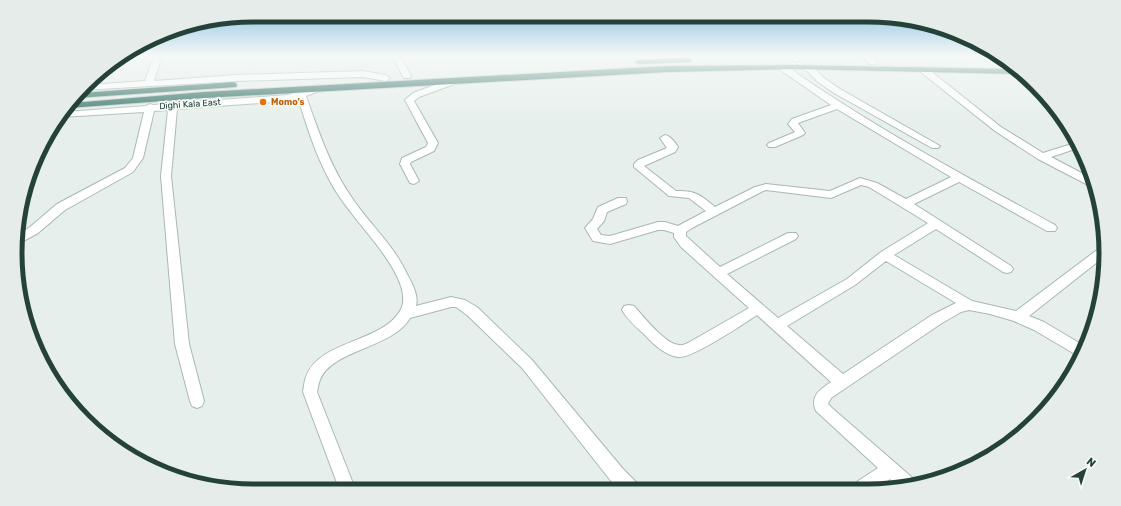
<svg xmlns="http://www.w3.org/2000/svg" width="1121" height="506" font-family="Rubik,sans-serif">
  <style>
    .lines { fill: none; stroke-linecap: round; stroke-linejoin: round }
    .minor-casing { stroke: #a8b8b2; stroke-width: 2 }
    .highway-casing { stroke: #c2cac8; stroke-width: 2 }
    .minor { fill: #fff; fill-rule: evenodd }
    .highway { fill: #2f6f62; fill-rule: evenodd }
    .food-dot { fill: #e8710a; stroke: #f7fbf9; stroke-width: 1.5 }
    .labels { text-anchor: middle; stroke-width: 3.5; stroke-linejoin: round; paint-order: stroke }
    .far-food-label { font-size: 9px; font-weight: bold; fill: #c56008; stroke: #f7fbf9; text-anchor: start }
    .far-street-label { font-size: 9px; fill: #24423a; stroke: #f7fbf9 }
    .rim { fill: none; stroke: #24423a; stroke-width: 5 }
  </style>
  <rect width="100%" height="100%" fill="#e6efeb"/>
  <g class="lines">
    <defs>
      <path id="minor" d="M154,56H162L154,81L236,75L363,71L386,75L390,78L386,81L363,77L236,81L83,90L87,85L145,81Z
        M392,56H400L411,76L410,78H404Z
        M785,56H794L800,60L796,62Z
        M862,56H870L877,62L876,64H870Z
        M779,65H785C871,126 963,175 1055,225L1057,228L1055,231H1047L959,182L914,204L1011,266L1013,269L1011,272L1007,273L1003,272L936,229L894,255L972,301L1016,311L1101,247L1105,246V256L1029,316L1044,322L1086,347L1080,357L1034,330L1014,321L990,314L969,310L961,312L942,323L831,398L828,404L832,408L915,480L917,484L900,489L890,479L875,489H853L855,483L878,468L816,411C809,396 821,389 831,382L757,315C743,324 692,359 678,357C665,355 654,345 645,335C637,328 628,320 622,310L624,306L629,305L634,306C643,316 665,344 679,345C682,346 685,344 688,343L749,308L681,247L674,237V233L664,230H658L610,244L593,241L585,228L593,219L598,207L618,198H626L627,201L626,204L607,212L604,221L597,229L601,235L610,236L658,222H665L678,226L706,211L689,198L669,196L634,167V164L638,160L667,148L660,138L665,135C670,136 675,142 678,147L675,152L644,166L676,191C695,190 701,195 715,207L755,187L766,184L830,191L860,178L877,183L906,199L951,177L837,109L798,123L805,133L803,135L775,147H769L767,145L769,143L795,132L788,124L792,119L831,105L779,69L778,67ZM861,185L869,187L928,223L881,252L847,279L778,318L727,274L796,239L798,236L796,233H788L720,267L686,236V232L692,228L763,191L766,190L831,198ZM886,261L956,303L932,315L843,374L787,326L855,285Z
        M805,65H811L824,78L840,89L940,146L938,148H932L834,93L818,82L805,69L804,67Z
        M925,68L928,69L1001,127L1043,153L1075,143L1078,148L1051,157L1091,178L1093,186L1088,185L1038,159L995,131L922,73L921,71Z
        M454,78L458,81L457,83L419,97L414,101L438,143L434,151L411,162L410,164L419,181L414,184L410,183L400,164L402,158L426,147L428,143L405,100L413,93Z
        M316,86L320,89L319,91L306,96C319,133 331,169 354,201C371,225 393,245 406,272C411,282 419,294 416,306L451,297L465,300L477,307L532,360L623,469L638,484L640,490H620L611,481L522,368L467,315L456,307H451L410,318C393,348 331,350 320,380C318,384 318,388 317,392L356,491H340L303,392C304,387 304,382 306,377C319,340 381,343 400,311C416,285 368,235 353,215C345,205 337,194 331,183C316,156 307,127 298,98L288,101L177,109L171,176L189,344L204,401L202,406L197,408L192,406L190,401L175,344L161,176L168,110L154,111L143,158L133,172L65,210L38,233L18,244L19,234L30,227L57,204L125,168L133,158L144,112L61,117L65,112L146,106L150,104L153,105L288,95Z"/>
      <path id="highway" d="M688,58L692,60L691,62L639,64L635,62L639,60Z
        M796,65L1013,69L1020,74L796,69L667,72L204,98L68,108L72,103L204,92L667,66Z
        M233,82L236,83L237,85L236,87L76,98L80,93Z"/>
    </defs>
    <!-- minor casing -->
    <use href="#minor" class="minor-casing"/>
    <!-- highway casing -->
    <use href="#highway" class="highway-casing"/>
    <!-- minor -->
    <use href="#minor" class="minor"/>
    <!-- highway -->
    <use href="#highway" class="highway"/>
  </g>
  <!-- sky -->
  <linearGradient id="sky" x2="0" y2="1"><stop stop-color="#84bce0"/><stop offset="0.44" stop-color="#f4f8f6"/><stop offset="1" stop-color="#f4f8f6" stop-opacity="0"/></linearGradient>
  <rect width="1121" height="126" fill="url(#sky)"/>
  <!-- markers -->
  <circle class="food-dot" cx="263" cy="102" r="4"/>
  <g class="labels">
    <!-- far-food labels -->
    <g class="far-food-label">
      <text x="271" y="105">Momo's</text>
    </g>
    <!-- far-street labels -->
    <g class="far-street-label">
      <text transform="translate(190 104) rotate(-4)" y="3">Dighi Kala East</text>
    </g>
  </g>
  <!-- crop -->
  <path d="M0 0H1121V506H0ZM253 22H868A231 231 0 0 1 1099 253V253A231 231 0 0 1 868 484H253A231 231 0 0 1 22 253V253A231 231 0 0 1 253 22Z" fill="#e6ecea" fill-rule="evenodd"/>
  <path class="rim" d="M253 22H868A231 231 0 0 1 1099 253V253A231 231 0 0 1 868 484H253A231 231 0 0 1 22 253V253A231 231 0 0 1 253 22Z"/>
  <!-- north arrow -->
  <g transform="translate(1085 470) rotate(39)" stroke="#f7fbf9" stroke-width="3" paint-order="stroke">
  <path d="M0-3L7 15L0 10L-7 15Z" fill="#24423a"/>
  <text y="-6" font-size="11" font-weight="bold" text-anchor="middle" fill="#24423a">N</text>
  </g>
</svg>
